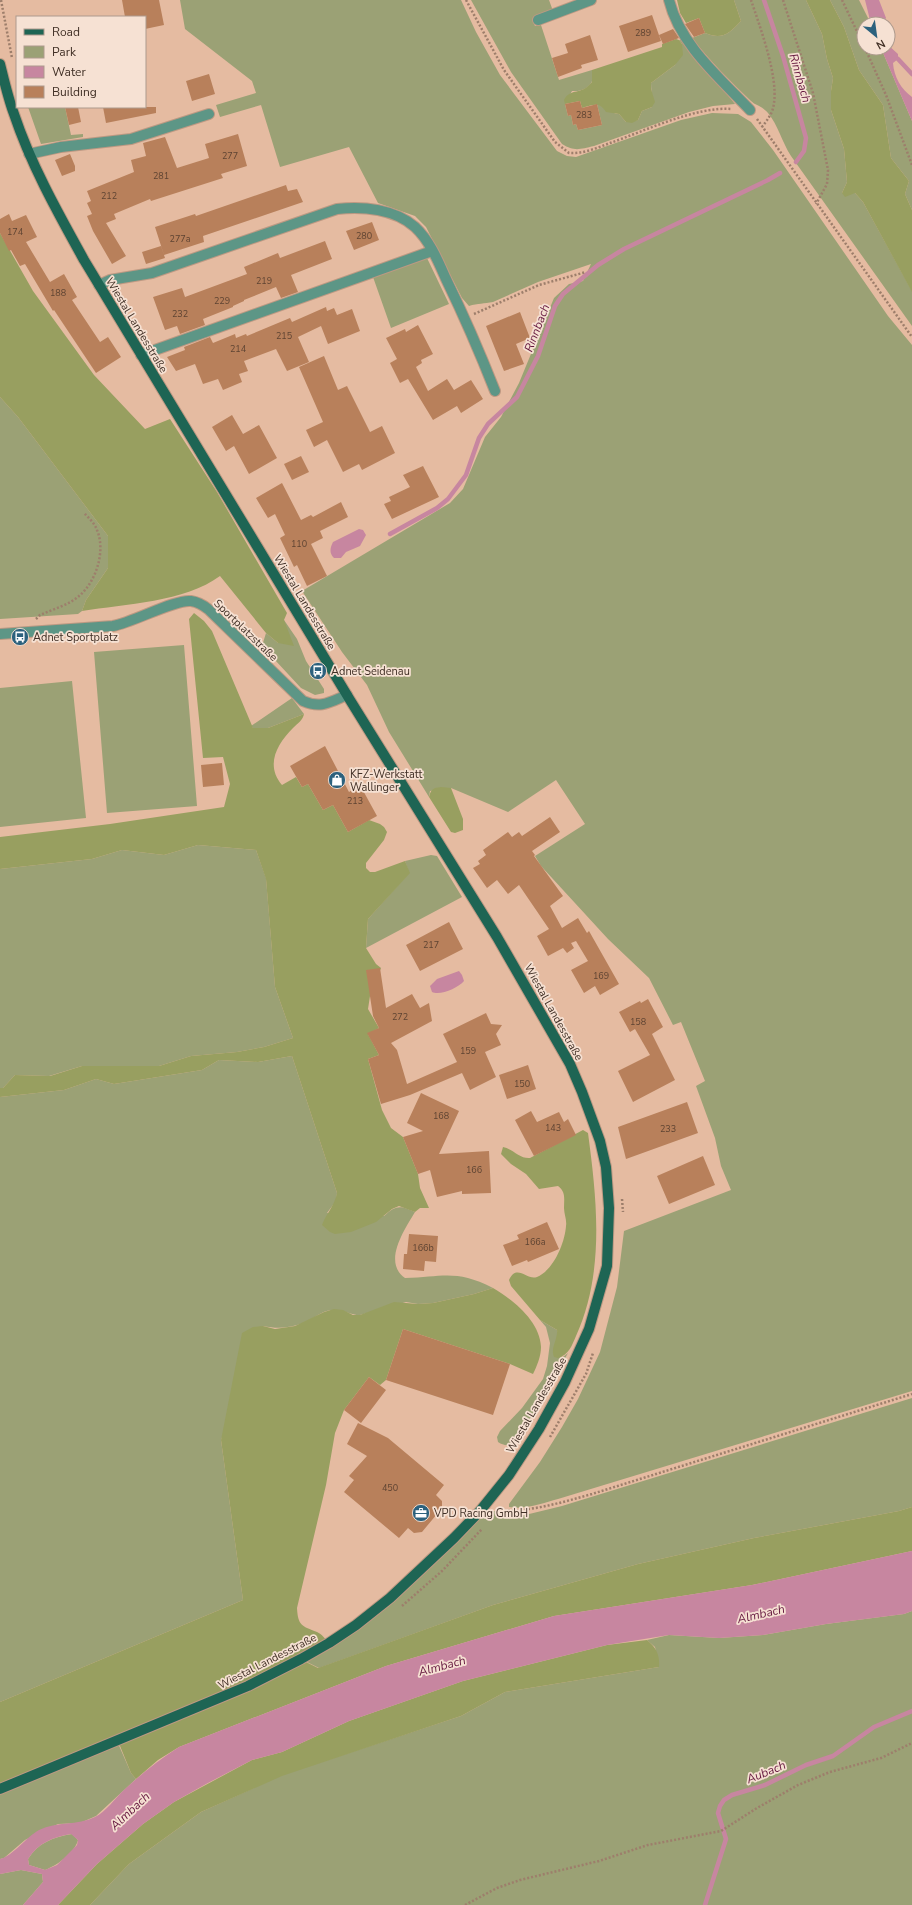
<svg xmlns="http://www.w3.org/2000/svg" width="912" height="1905" font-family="'Nunito Sans',sans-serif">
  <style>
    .green { fill: #9ba175 }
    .forest { fill: #989f60 }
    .water { fill: #c786a0; fill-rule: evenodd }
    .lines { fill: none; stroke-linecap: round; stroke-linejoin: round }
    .stream { stroke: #c786a0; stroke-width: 4.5 }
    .building { fill: #b8805b }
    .minor-casing { stroke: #bd9983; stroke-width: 12 }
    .major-casing { stroke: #bd9983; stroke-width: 12 }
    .path { stroke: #9d7e6b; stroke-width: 2.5; stroke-dasharray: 2 2; stroke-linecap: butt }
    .minor { stroke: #5d9686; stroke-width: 10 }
    .major { stroke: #1e6554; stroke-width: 10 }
    .labels { text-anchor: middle; stroke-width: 3.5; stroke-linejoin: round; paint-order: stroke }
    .number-label { font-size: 9px; fill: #5e4332 }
    .street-label { font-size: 11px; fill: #402f25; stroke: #f6e1d3 }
    .poi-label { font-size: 11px; fill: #402f25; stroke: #f6e1d3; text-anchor: start }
    .water-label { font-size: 12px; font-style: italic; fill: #65183f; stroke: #f6e1d3 }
  </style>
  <rect width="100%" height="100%" fill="#e5bba1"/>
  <!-- green -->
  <path class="green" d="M180,0H461L476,32L500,75L557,151L567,156L576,157L681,120L712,113L738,114L751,122L773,150L888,316L912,345V1391L558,1499C543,1503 526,1510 509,1507V1504L540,1462L562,1427L578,1399L600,1352L617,1287L624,1231L731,1190L721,1166L715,1138L696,1086L705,1081L681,1022L673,1025L649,978L608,939L541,866L535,856L585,824L556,780L508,812L451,788L430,791L429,797L389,732L367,685L342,652L302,591L450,503L463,489L485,437L501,417L519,383L554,298L569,284L583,281L591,264L538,282L493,302C484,304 478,303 469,306L462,298L426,227L415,216L378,203L349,147L280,167L261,105L220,117L216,105L256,93L252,81L185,29Z
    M471,0H549L553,11L532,19L535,26L541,25L559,80L592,70C597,84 584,92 572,91L565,104L568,116L571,115L573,125L576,124L578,130L602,125L597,104C606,107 609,113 619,114L626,122L638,120L642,111L652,107L651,83L675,65L682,44L679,40H683L735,104L713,106L689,112L594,146C580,149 575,152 562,144L511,72Z
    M734,0H806L822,34L827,59L833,78L831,91V110L844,149L847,182L842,193H855L863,202L912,291V326L791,156C782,142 778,125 768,113C761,105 756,106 751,101C730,81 710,61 692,38L705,33C722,40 729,34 741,21Z
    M830,0H859L871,24H864V48H881L912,121V210L905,194L909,181L891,158L883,105L859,70L844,27Z
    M28,107H65L71,135L83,134V137L41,144Z
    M427,258L449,304L391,328L373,277Z
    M0,397L18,417L108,536V568L86,600L82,611L78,614L0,619Z
    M284,620L297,639L306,661L324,689V693L315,695L301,688L262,646L266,633L278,643Z
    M184,645L197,806L107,813L94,652Z
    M72,681L86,818L0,827V688Z
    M292,698L304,714L268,728H253L251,726Z
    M198,845L256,850L266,878L275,987L293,1038L264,1047L237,1052L191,1056L159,1066H82L49,1076L15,1075L3,1088H0V869L92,859L122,850L164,855Z
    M431,855L437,856L462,897L366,948L368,919L409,873L405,861Z
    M292,1056L337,1193L336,1201L327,1213L384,1216C396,1205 400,1205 415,1212C405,1229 382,1262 405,1278C443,1277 456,1269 493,1288L474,1294L433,1303L418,1304L406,1302L360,1315C350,1315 343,1309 333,1310C325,1310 320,1314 313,1318C297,1327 282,1330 263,1326L221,1440L243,1600L0,1702V1097L64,1090L96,1079L114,1084L202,1070L219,1060L258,1062Z
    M540,1320L557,1330L558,1335L553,1354L563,1357L568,1353L540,1403L516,1443C509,1446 504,1446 498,1442L497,1437L500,1431L522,1408L543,1379L547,1366L550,1343L546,1327Z
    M912,1398V1507L899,1511L754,1538L638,1564L493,1605L319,1668L301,1659L356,1625L480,1511H516L521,1516L562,1506Z
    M912,1611V1905H90L129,1864L201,1812L282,1775L461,1716L505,1692L659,1667L655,1647L647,1640L669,1635L719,1638L763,1635L826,1624L904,1614Z
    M117,1741L131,1773L136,1779L96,1816L80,1823L58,1824L25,1840L4,1858L0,1859V1789Z
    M72,1834L78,1840C75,1853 56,1866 45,1870L29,1865L28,1859C38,1843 53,1837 72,1834Z
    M21,1870L42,1874L43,1882L23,1905H0V1874Z"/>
  <!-- forest -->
  <path class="forest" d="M677,0H734L741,21C729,34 722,40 705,33L699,18L686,23L680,13Z
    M806,0H830L844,27L859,70L883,105L891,158L909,181L905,194L912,210V292L863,202L855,193L845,197L842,193L847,182L844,149L831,110V91L833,78L827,59L822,34Z
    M676,39L679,40L682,44L683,55L675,65L651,83V89L655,102L652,107L642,111L638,120L632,123L626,122L619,114L606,112C599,101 593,105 582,108L580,101L565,104L564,100C571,87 581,96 592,82V70L662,47V44Z
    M0,233L33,291L94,375L145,429L170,419L217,492L287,613L284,620L294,646L278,643L266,633L220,576C185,602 125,604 82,611L86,600L108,568V536L18,417L0,397Z
    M194,613L204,621L212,631L253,728H268L304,714C303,720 298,723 293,728C277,744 265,765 282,785L296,777L302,787L308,784L323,810L333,805L348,832L369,820L380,824L384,827L387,832L384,840L366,863V868L370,872H375L405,861L410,873L368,919L366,948L376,964L381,968L370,996L368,1009L379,1028L368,1034L379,1055L368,1059L382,1110L391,1128L403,1137L418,1174L420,1188L429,1208H420L415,1212L399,1206L392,1209L376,1222L351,1232L335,1234L330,1232L322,1225C326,1214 335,1205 337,1193L292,1056L258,1062L219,1060L202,1070L114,1084L96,1079L64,1090L0,1097V1088H3L15,1075L50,1076L82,1066H159L191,1056L237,1052L264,1047L293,1038L275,987L266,879L256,850L198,845L164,855L122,850L92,859L0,869V837L110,824L224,807L230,784L223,757L203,758L189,619Z
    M441,787L451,788L463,819V830L455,833L451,832L429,797C431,789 433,788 441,787Z
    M583,1130L588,1133C597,1200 605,1272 576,1336C572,1345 569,1355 558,1358L554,1357C550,1349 558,1339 557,1330L540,1320L511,1286L509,1280C517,1263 527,1281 537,1277C554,1270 565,1242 566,1226C567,1220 564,1214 564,1208C564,1199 566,1192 558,1186L539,1189L526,1174L511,1164L501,1154L503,1147C513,1149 520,1159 530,1158Z
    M493,1288C513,1300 540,1321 541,1347C541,1356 537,1366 533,1374L510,1364L403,1329L386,1380L380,1385L369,1377L344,1410L335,1433L326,1485L297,1608C298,1626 302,1626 317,1632C322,1634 325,1639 329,1643L302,1660L318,1668L493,1605L638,1564L754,1538L899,1511L912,1507V1551L752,1585L554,1616L386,1666L179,1747L158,1760L136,1779L131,1773L118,1741L0,1789V1702L243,1600L221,1440L242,1333L253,1327L263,1326L275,1329L295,1326L324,1312L334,1309L343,1310L353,1315H360L394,1302L418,1304L433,1303L474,1294Z
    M647,1640C656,1647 660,1655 659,1667L505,1692L461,1716L282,1776L201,1812L129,1864L90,1905H58L97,1864L143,1824L174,1802L252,1760L282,1752L349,1721L463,1681L607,1645Z"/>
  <!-- water -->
  <path class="water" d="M865,0H879L886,18L882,24H871Z
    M888,45L898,54V59L893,63C894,77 901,89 912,97V121L881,48H888Z
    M359,529L363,530L366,535L360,546L346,552L341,558H334C329,553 330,548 333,542Z
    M459,971L462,975L464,981C458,988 440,996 432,992L430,986L437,979Z
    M912,1551V1611L904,1614L826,1624L763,1635L719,1638L669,1635L607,1645L463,1681L349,1721L282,1752L252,1760L206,1784L174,1802L143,1824L97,1864L58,1905H23L43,1882L42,1874L21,1870L0,1874V1859C13,1856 26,1837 39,1830C57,1821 77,1826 95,1817C106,1812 115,1798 124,1790C141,1774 159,1760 179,1747L386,1666L554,1616L752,1585ZM71,1834L78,1840L77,1845L57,1865L45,1870L29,1865L28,1859C38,1843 53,1837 71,1834Z"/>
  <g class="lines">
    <!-- stream -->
    <path class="stream" d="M764,0L783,56L806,138L804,151L796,162
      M898,59L912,74
      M390,534L437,508L448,499L466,475L479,438L488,424L517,397L538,356L555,306L563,294L598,265L624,249L768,180L780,173
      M705,1905L726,1839L718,1813L720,1806L724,1800L732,1795L765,1785L806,1765L833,1756L874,1727L912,1711"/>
  </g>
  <!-- building -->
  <path class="building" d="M122,0H159L164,25L145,29V17H125Z
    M652,15L661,41L628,52L619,26Z
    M699,18L705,33L694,37L685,24Z
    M673,29L679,38L663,44L659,35Z
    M590,35L598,60L581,65L582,68L558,77L552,58L568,53L565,44Z
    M209,74L215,94L192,101L186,81Z
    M580,101L582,108L597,104L602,125L578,130L576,124L573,125L571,115L568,116L565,104Z
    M65,107H78L81,122L69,125Z
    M103,107H156V113L106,123Z
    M238,134L247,166L221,174L223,178L151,201L150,199L114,214L116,219L106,223L126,256L112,264L93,231L87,216L92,214L87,203L91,201L87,191L134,172L131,160L146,156L143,143L165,137L177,168L209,158L205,144Z
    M70,154L75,166V171L62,176L55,160Z
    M286,185L288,191L297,189L303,202L203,236L204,242L164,255L155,227L195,214L196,216Z
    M9,214L12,221L26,215L37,237L26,242L50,282L64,274L77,297L72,300L100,342L108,337L121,357L96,373L54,310L53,311L25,264L20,266L11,250L9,251L0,233V219Z
    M372,222L379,240L354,250L346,231Z
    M325,241L332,259L291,275L298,292L281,298L276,287L244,300V301L233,306V307L203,319L205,325L180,334L177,326L165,330L153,297L182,288L185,297L247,274L244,267L278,253L280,258Z
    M161,246L165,258L146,264L142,252Z
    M326,307L327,311L334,308L337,315L352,309L360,331L328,344L321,326L298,337L309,362L287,371L276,349L244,361L248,371L239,374L242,382L223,390L218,379L203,384L195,364L176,371L167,357L185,350L184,347L210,337L213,343L235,334L236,338L246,334L247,336L290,318L292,322Z
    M520,312L530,338L516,344L524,364L504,371L486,326Z
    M418,325L433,354L421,360L422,363L416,367L428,391L447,379L454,390L471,380L483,399L461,413L457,406L433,420L408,379L400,383L390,363L397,359L386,338L405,329L406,332Z
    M324,356L338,390L347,386L370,432L382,426L395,453L362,470L359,464L343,472L327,440L314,447L306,430L323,422L299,367Z
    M232,415L243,434L259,425L277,458L249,474L234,446L226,451L212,427Z
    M301,456L309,472L292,480L284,464Z
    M423,466L439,497L392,519L384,504L391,501L389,497L410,487L403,475Z
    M282,483L301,520L311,515L313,517L341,502L348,517L320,531L323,538L311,544L327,576L307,586L297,565L294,567L280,538L285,535L275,514L268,518L256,498Z
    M325,746L349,792L360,785L377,816L348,832L333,805L323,810L308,784L302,787L290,766Z
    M222,763L224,785L203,787L201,765Z
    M550,817L560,832L532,851L535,855L534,856L563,896L550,906L562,928L578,918L587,933L589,931L619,984L600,995L595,986L584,993L571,970L588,961L576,941L571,943L574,948L567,953L563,948L548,956L537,936L549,929L519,885L508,894L497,880L487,888L473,868L480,864L478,861L486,855L483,850L508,832L512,837L519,832L522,836Z
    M449,922L463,949L420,971L406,945Z
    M380,968L386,1008L412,994L420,1008L429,1003L432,1021L391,1043L397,1050L407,1084L457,1062L443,1034L486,1013L491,1024L502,1025L496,1034L501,1045L485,1052L496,1077L470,1090L462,1073L410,1095L381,1104L368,1059L379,1055L367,1033L379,1028L373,1016L366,970Z
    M648,999L663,1027L652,1034L675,1080L633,1102L618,1071L650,1055L635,1029L630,1032L619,1012L640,1001L641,1003Z
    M528,1065L536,1089L507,1099L499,1075Z
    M421,1093L459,1111L439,1154L489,1151L491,1193L462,1194V1191L437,1197L430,1170L418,1174L403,1137L423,1131L407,1123Z
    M687,1102L698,1133L626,1159L618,1127Z
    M531,1111L537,1122L559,1112L564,1122L568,1119L576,1135L534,1156L515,1120Z
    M703,1156L715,1185L669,1204L657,1176Z
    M547,1222L559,1249L528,1262L527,1260L512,1266L503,1245L519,1239L517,1235Z
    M409,1234L438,1236L436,1262L425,1261L424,1271L403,1269L404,1254H407Z
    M403,1329L510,1364L493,1415L386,1380Z
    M369,1377L386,1390L361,1423L344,1410Z
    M358,1423L388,1438L444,1485L436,1495L442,1501V1508L422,1532L414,1533L408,1528L399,1538L344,1492L354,1480L349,1476L367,1456L347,1444Z"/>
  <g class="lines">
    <defs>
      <path id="minor" d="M669,0C680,45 720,78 750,110
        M538,20L591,0
        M29,154L61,147L131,139L209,114
        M99,285L110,280L152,273L337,209C363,206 395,209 415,227C430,241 438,261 446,279C464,316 480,353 495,391
        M141,355L432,251
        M0,634L113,626C134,622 175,599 191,601C198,602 203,605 208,609L303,701C321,709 330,702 347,695"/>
      <path id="major" d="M0,64C4,80 8,98 14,114C31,165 58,213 84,260L350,700L497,937L570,1064L582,1092L600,1141L606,1167L609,1208L607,1266L589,1329L565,1382L539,1429L509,1475L480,1511L454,1538L390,1598L356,1625L329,1643L301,1659L248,1686L0,1789"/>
    </defs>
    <!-- minor casing -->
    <use href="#minor" class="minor-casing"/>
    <!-- major casing -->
    <use href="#major" class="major-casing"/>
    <!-- path -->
    <path class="path" d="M1,0L12,58
      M466,0L504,70L555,142L569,153C583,154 597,148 610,143C645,131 696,106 732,109
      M751,0C760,27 778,75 774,103C773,113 768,119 762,127
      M783,0L813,93L828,170L827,184L816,204
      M842,0L864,46
      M865,48L886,95L912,165
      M757,119L912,337
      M474,314L539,285L586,272
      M36,619L40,615C53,609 69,605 79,596C96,582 106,551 97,530C95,524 89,518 84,513
      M622,1199L623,1212
      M550,1437L586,1374L593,1353
      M496,1511C530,1512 560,1503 592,1494L912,1394
      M402,1606L442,1571L482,1529
      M465,1905L497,1888L520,1880L599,1861L648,1845L721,1831L757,1808L798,1785L830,1772L881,1758L912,1743"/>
    <!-- minor -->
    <use href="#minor" class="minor"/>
    <!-- major -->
    <use href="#major" class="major"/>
  </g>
  <!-- icons -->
  <defs>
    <symbol id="bus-disc" viewBox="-11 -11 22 22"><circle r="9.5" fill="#2c617d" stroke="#f6e1d3"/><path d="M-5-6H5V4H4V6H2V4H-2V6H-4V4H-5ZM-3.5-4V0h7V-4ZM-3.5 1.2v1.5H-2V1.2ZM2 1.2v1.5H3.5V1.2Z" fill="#fff"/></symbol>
    <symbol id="shop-disc" viewBox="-11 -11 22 22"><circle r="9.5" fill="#2c617d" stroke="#f6e1d3"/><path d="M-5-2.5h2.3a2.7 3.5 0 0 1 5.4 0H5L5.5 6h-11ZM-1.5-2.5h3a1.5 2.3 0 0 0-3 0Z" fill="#fff"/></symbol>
    <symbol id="office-disc" viewBox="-11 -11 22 22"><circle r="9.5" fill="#2c617d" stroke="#f6e1d3"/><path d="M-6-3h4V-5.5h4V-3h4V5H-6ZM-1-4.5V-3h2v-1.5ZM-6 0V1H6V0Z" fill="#fff"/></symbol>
  </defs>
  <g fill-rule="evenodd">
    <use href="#bus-disc" x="10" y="627" width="20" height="20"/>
    <use href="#bus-disc" x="308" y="661" width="20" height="20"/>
    <use href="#shop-disc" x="327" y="770" width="20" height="20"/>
    <use href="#office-disc" x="411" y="1503" width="20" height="20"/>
  </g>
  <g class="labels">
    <!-- number labels -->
    <g class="number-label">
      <text x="643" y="36">289</text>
      <text x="584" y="118">283</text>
      <text x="230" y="159">277</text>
      <text x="161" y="179">281</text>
      <text x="109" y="199">212</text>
      <text x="15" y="235">174</text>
      <text x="364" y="239">280</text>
      <text x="180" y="242">277a</text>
      <text x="264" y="284">219</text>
      <text x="58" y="296">188</text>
      <text x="222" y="304">229</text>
      <text x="180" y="317">232</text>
      <text x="284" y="339">215</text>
      <text x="238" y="352">214</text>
      <text x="299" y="547">110</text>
      <text x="355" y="804">213</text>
      <text x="431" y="948">217</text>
      <text x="601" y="979">169</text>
      <text x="400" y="1020">272</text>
      <text x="638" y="1025">158</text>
      <text x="468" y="1054">159</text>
      <text x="522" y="1087">150</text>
      <text x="441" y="1119">168</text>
      <text x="553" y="1131">143</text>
      <text x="668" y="1132">233</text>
      <text x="474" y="1173">166</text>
      <text x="535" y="1245">166a</text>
      <text x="423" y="1251">166b</text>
      <text x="390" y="1491">450</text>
    </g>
    <!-- street labels -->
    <g class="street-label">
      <text transform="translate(137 325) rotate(59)" y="4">Wiestal Landesstraße</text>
      <text transform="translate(305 602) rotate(59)" y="4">Wiestal Landesstraße</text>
      <text transform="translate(246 630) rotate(44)" y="4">Sportplatzstraße</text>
      <text transform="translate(554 1012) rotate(61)" y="4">Wiestal Landesstraße</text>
      <text transform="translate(536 1405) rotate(-60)" y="4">Wiestal Landesstraße</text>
      <text transform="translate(267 1661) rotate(-27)" y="4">Wiestal Landesstraße</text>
    </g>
    <!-- poi labels -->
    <g class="poi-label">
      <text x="33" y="641">Adnet Sportplatz</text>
      <text x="331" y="675">Adnet Seidenau</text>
      <text x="350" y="778">KFZ-Werkstatt<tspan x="350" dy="13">Wallinger</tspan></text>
      <text x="434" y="1517">VPD Racing GmbH</text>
    </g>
    <!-- water labels -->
    <g class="water-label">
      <text transform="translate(800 78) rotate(74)" y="4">Rinnbach</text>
      <text transform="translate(537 328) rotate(-69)" y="4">Rinnbach</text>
      <text transform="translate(761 1614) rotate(-13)" y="4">Almbach</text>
      <text transform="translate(442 1666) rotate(-15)" y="4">Almbach</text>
      <text transform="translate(766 1772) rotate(-22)" y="4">Aubach</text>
      <text transform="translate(130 1811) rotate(-43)" y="4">Almbach</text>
    </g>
  </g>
  <!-- legend -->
  <rect x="16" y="16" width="130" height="92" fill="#f6e1d3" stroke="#ad9a8d"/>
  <rect x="24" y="29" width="20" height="6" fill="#1e6554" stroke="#ad9a8d"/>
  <text x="52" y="36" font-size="12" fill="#402f25">Road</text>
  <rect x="24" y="46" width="20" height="12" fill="#9ba175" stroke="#ad9a8d"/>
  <text x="52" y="56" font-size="12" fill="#402f25">Park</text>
  <rect x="24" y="66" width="20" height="12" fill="#c786a0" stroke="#ad9a8d"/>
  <text x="52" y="76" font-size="12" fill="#402f25">Water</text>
  <rect x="24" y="86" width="20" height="12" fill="#b8805b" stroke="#ad9a8d"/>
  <text x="52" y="96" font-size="12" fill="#402f25">Building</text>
  <!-- north arrow -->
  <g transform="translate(876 36) rotate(151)"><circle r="19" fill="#f6e1d3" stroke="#ad9a8d"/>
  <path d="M0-3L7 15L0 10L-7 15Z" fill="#2c617d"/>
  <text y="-6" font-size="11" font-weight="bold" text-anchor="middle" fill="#402f25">N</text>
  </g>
</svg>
